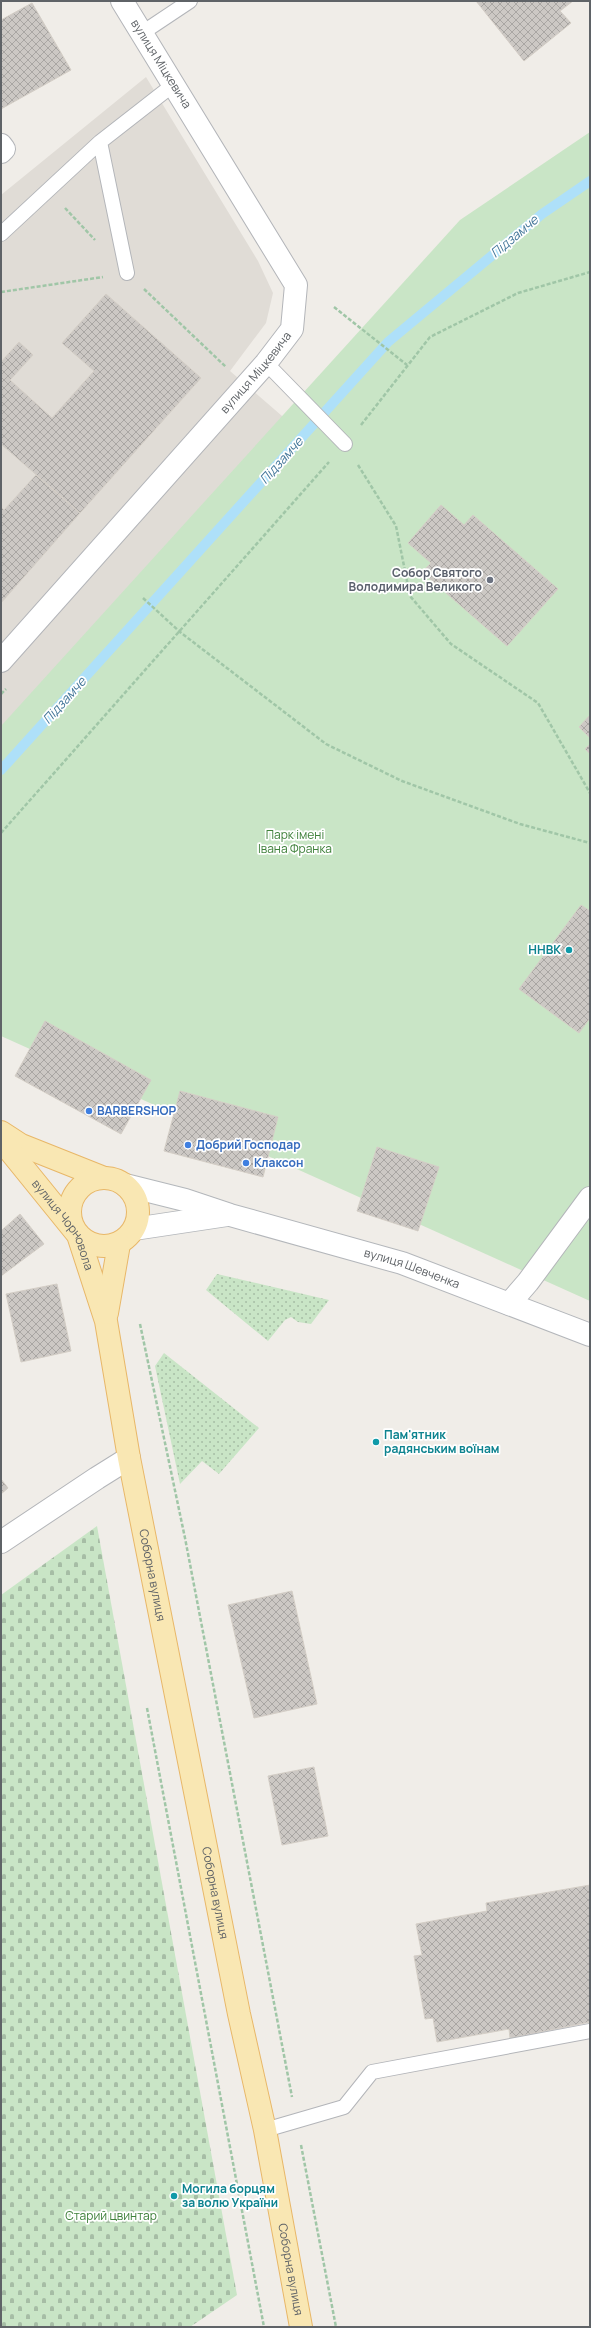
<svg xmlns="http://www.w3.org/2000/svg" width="591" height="2328" font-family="Manrope,sans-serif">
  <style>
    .education { fill: #e0dcd6 }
    .grass { fill: url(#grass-dots) }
    .cemetery { fill: url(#cemetery-stones) }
    .park { fill: #c9e5c6 }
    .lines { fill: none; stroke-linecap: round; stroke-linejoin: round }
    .stream { stroke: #aee0f9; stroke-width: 10 }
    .building { fill: url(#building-cross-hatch); stroke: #d4cec6 }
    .lane-casing { stroke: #b3b5b9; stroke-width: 16 }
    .street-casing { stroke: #b3b5b9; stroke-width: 24 }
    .secondary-casing { stroke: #b4b7bb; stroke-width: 24 }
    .primary-casing { stroke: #e8b768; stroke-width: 24 }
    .path { stroke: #a0c6a7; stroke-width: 2.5; stroke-dasharray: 4 2; stroke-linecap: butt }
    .lane { stroke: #fff; stroke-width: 14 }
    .street { stroke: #fff; stroke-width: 22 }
    .secondary { stroke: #fff; stroke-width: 22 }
    .primary { stroke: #f9e7b3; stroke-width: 22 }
    .worship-dot { fill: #6b7280; stroke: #fff; stroke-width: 1.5 }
    .culture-dot { fill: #0f9aa8; stroke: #fff; stroke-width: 1.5 }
    .shop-dot { fill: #3f7fe0; stroke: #fff; stroke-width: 1.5 }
    .labels { text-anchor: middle; stroke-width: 3.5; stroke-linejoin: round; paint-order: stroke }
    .street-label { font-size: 12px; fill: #5f6367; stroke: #fff }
    .worship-label { font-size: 12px; font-weight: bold; fill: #5b616d; stroke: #fff; text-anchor: end }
    .park-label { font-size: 12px; fill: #3f813b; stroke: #fff }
    .culture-label { font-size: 12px; font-weight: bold; fill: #0d838f; stroke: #fff; text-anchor: start }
    .shop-label { font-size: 12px; font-weight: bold; fill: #366cbe; stroke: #fff; text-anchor: start }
    .water-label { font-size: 13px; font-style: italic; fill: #44779a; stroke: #fff }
  </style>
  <defs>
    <pattern id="grass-dots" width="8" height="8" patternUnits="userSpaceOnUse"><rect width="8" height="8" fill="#c9e5c6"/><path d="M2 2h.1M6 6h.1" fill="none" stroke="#a6bda5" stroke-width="1.8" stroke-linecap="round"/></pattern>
    <pattern id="cemetery-stones" width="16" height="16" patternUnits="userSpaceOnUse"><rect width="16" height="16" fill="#c9e5c6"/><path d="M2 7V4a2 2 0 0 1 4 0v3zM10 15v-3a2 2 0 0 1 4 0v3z" fill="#a6bda5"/></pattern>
    <pattern id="building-cross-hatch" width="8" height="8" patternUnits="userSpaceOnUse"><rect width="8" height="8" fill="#ccc8c4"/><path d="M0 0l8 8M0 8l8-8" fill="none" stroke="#a9a6a3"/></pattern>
  </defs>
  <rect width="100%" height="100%" fill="#f0ede8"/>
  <!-- education -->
  <path class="education" d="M146,77L258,261L273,293L266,323L230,371L304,435L1,770V195Z"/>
  <!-- grass -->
  <path class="grass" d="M217,1274L329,1300L311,1324L298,1322L291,1317L285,1320L268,1341L206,1290Z
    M164,1353L259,1428L219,1474L202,1461L180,1484L155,1366Z"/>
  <!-- cemetery -->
  <path class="cemetery" d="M97,1526L237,2295L190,2327H1V1595Z"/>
  <!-- park -->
  <path class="park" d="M590,132V1301L1,1036V726L460,220Z"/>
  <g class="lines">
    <!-- stream -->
    <path class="stream" d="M1,770L388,342L542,214L590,181"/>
  </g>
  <!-- building -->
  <path class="building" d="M476,1H573L560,11L571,23L524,61Z
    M32,3L71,70L1,109V20Z
    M106,294L201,378L80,513L1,444V362L19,342L33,355L10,380L52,418L94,371L62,343Z
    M36,475L80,513L1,603V507L4,510Z
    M441,505L464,525L473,515L558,589L507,646L422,572L431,563L408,543Z
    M590,715V738L579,727Z
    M590,744V754L585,749Z
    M581,905L590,911V1018L579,1033L519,989Z
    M45,1021L151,1080L121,1134L15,1076Z
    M180,1091L278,1117L263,1177L164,1151Z
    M377,1147L439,1167L418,1231L357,1211Z
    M20,1214L44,1244L1,1276V1231Z
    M57,1284L71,1351L21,1362L6,1294Z
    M1,1479L8,1488L1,1494Z
    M292,1591L317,1704L254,1718L228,1605Z
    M314,1767L328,1836L282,1845L268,1776Z
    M590,1885V2022L510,2038L509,2029L437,2042L433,2018L425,2019L414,1956L422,1955L416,1924L487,1911L486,1903Z"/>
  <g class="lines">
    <defs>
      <path id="lane" d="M142,33L190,1
        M1,234L100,142
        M127,273L100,142L173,85
        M266,363L345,444
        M265,2130L344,2107L372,2072L590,2031"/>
      <g id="street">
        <path d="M1,145L4,149L1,152"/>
        <path id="s1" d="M1,661L266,363L292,329L296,285L122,1"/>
        <path d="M509,1304L528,1282L590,1198"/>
        <path d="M1,1542L97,1478L129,1458"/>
      </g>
      <g id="secondary">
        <path id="s2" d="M125,1185L185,1200L230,1215L402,1263L590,1335"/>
        <path d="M134,1229L227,1215"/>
      </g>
      <g id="primary">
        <path d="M1,1132L21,1145L104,1178"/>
        <path id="s3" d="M1,1140L78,1235L106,1321L129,1458L239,2014L265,2130L301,2327"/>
        <circle cx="104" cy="1212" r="34"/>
        <path d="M107,1313L119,1244"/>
      </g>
    </defs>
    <!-- lane casing -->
    <use href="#lane" class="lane-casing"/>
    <!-- street casing -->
    <use href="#street" class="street-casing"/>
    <!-- secondary casing -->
    <use href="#secondary" class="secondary-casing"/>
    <!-- primary casing -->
    <use href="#primary" class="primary-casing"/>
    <!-- path -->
    <path class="path" d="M65,208L95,240
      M144,289L226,367
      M1,292L103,277
      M334,307L407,365
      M361,425L430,337L518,293L590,272
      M358,465L396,526L410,596L451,644L538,703L590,793
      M143,598L180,632L326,744L402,781L520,824L590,843
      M1,694L6,689
      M1,833L329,462
      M140,1324L185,1538L292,2097
      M147,1708L264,2327
      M301,2145L336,2327"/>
    <!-- lane -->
    <use href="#lane" class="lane"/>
    <!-- street -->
    <use href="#street" class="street"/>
    <!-- secondary -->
    <use href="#secondary" class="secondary"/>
    <!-- primary -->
    <use href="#primary" class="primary"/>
  </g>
  <!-- markers -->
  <circle class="worship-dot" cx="490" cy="580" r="4"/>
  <g class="culture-dot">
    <circle cx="569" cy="950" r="4"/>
    <circle cx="376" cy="1442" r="4"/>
    <circle cx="174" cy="2196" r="4"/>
  </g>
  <g class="shop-dot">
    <circle cx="89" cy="1111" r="4"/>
    <circle cx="188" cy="1145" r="4"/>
    <circle cx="246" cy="1163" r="4"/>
  </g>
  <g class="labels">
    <!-- street labels -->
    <g class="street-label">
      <text transform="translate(161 64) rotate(58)" y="4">вулиця Міцкевича</text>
      <text dy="4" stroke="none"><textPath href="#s1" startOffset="385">вулиця Міцкевича</textPath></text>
      <text dy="4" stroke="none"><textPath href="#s3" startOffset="106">вулиця Чорновола</textPath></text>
      <text dy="4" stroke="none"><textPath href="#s2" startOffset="299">вулиця Шевченка</textPath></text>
      <text dy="4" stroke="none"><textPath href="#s3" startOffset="471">Соборна вулиця</textPath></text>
      <text dy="4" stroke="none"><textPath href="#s3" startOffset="795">Соборна вулиця</textPath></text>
      <text dy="4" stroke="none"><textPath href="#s3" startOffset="1179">Соборна вулиця</textPath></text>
    </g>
    <!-- worship labels -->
    <g class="worship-label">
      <text x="482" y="577">Собор Святого<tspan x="482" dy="14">Володимира Великого</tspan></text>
    </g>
    <!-- park labels -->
    <g class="park-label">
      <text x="295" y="839">Парк імені<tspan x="295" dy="14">Івана Франка</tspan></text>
      <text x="111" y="2220">Старий цвинтар</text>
    </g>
    <!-- culture labels -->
    <g class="culture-label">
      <text x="561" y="954" text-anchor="end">ННВК</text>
      <text x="384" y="1439">Пам'ятник<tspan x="384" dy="14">радянським воїнам</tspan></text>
      <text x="182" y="2193">Могила борцям<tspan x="182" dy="14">за волю України</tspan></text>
    </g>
    <!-- shop labels -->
    <g class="shop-label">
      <text x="97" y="1115">BARBERSHOP</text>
      <text x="196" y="1149">Добрий Господар</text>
      <text x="254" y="1167">Клаксон</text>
    </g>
    <!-- water labels -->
    <g class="water-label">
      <text transform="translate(514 236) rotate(-40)" y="5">Підзамче</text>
      <text transform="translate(281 460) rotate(-48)" y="5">Підзамче</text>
      <text transform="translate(64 700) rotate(-48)" y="5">Підзамче</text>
    </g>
  </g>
  <!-- border -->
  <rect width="591" height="2328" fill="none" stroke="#5f6367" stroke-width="4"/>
</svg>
